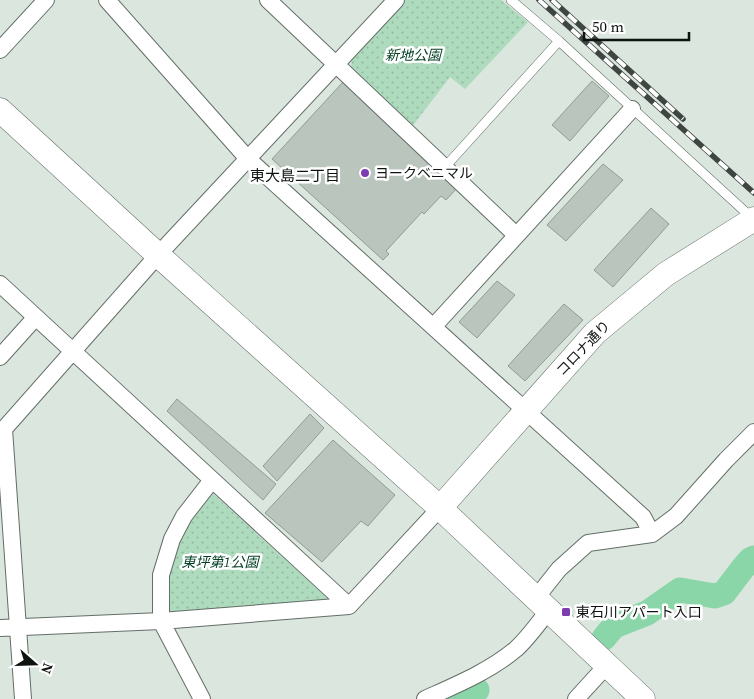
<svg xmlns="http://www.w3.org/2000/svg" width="754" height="699" font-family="'Source Serif 4','Noto Sans JP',serif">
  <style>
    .park { fill: url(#park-dots) }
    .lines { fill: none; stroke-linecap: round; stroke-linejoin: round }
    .river { stroke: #8bd6a8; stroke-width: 25 }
    .building { fill: #b9c5bd; stroke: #909c94 }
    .lane-casing { stroke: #636e67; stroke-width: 10 }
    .street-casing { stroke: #636e67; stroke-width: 18 }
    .secondary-casing { stroke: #636e67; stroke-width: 25 }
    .lane { stroke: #fff; stroke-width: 9 }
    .street { stroke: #fff; stroke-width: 16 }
    .secondary { stroke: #fff; stroke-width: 24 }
    .rail-casing { stroke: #3f4642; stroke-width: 5.5 }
    .rail { stroke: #fff; stroke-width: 4; stroke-dasharray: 11; stroke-linecap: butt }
    .poi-dot { fill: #7d3cb0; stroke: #fff; stroke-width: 2 }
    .labels { text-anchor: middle; stroke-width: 5; stroke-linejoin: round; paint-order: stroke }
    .park-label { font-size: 14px; font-style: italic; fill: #044226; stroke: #fff }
    .poi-label { font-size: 14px; fill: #0e1310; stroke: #fff; text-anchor: start }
    .street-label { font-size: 14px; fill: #0e1310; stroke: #fff }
    .neighbourhood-label { font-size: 15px; fill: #0e1310; stroke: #fff }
  </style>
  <defs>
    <pattern id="park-dots" width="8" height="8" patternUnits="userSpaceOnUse" patternTransform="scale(1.25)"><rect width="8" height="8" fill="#aedbbe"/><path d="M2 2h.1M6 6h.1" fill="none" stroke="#94bba2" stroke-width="1.8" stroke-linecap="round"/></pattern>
  </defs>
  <rect width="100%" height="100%" fill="#dae6de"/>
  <!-- park -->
  <path class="park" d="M405,0H501L528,22L465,89L450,77L411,128L351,69L352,57Z
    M210,491L331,601L169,612L170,568L186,527Z"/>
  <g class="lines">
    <!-- river -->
    <path class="river" d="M604,638L614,626L647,613L680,590L715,596L724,593L743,568L750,560L754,558
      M458,699L477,690"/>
  </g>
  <!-- building -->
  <path class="building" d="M592,81L609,96L570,141L552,125Z
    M343,82L458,187L446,200L441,196L424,214L422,212L386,251L389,254L383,260L272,159Z
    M603,164L623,180L566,241L547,225Z
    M651,208L669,224L613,287L594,270Z
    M497,281L515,295L477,338L459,322Z
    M564,304L583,320L525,381L508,366Z
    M177,399L276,484L263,500L167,411Z
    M310,414L324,428L277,481L263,466Z
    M333,440L395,495L368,526L361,521L322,562L265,513Z"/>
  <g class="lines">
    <defs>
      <path id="lane" d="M511,0L559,41L752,218
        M445,167L559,41"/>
      <path id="street" d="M107,0L248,159L643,517L652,534
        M268,0L516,235
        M0,50L46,0
        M0,284L349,606
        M434,326L632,109
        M0,357L35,318
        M0,429H4L158,255L396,0
        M4,429L23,699
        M536,598L559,569L588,543L652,534L676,516L726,460L754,432
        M0,628L161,621L349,606L440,508
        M202,699L161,621V575L172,539L184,516L212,480
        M425,699C456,685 490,671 516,649C528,638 538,624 548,611
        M576,699L607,665"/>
      <path id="secondary" d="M0,110L158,255L440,508L643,699
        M440,508L595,333L666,274L754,219"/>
    </defs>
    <!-- lane casing -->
    <use href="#lane" class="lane-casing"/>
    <!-- street casing -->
    <use href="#street" class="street-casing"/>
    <!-- secondary casing -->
    <use href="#secondary" class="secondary-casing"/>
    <!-- lane -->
    <use href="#lane" class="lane"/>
    <!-- street -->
    <use href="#street" class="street"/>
    <!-- secondary -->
    <use href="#secondary" class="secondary"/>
    <defs>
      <path id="rail" d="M539,0L754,193
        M552,0L683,119"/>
    </defs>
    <!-- rail casing -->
    <use href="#rail" class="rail-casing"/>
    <!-- rail -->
    <use href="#rail" class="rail"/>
  </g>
  <!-- markers -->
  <g class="poi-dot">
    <circle cx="365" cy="173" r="5"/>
    <rect x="561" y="607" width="10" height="10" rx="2.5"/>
  </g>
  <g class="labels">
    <!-- park labels -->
    <g class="park-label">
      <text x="413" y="60">新地公園</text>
      <text x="220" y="567">東坪第1公園</text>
    </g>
    <!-- poi labels -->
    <g class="poi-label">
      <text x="375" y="178">ヨークベニマル</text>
      <text x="576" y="617">東石川アパート入口</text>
    </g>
    <!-- street labels -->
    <g class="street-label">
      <text transform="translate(583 348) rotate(-46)" y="5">コロナ通り</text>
    </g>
    <!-- neighbourhood labels -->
    <g class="neighbourhood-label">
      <text x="295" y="181">東大島二丁目</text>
    </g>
  </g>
  <!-- north arrow -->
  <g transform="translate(35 664) rotate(110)" stroke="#ffffff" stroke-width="4" paint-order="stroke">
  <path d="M0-4L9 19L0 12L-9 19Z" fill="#0e1310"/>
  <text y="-8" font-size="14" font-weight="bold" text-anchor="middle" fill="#0e1310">N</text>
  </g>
  <!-- scale -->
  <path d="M584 32v8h105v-8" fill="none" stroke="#0e1310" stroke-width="2.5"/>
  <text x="592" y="32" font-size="15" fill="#0e1310" stroke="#ffffff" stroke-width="4" paint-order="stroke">50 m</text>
</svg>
